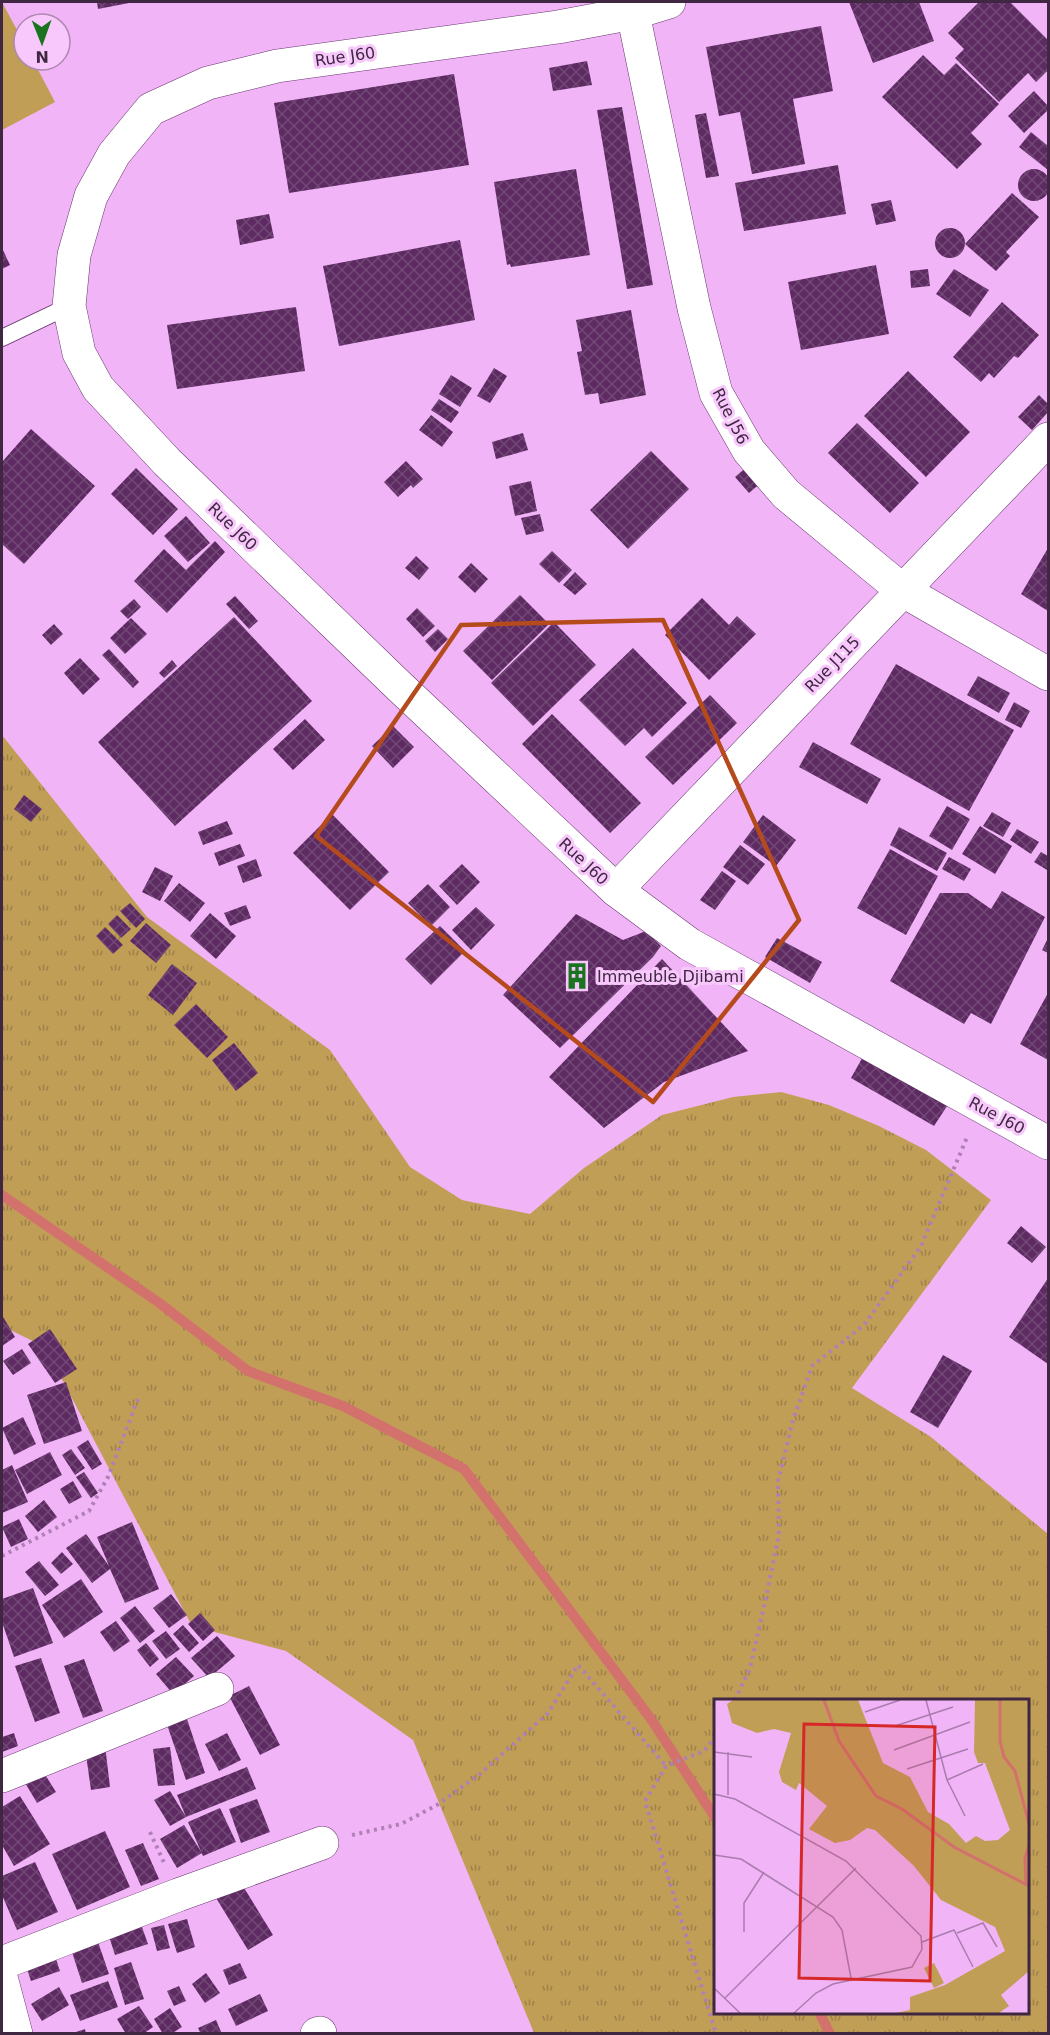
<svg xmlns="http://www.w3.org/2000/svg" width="1050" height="2035" font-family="'DejaVu Sans',sans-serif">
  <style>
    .grass { fill: url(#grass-tufts); fill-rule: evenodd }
    .pitch { fill: #c19e56 }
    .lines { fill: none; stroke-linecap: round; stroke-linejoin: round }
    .stream { stroke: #d3716d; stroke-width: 10 }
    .building { fill: url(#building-cross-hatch) }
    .lane-casing { stroke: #6a366f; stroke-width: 18 }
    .street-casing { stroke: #6a366f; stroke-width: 34 }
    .path { stroke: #af80b4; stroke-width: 4; stroke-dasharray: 3 4.5; stroke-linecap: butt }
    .lane { stroke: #fff; stroke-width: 16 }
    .street { stroke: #fff; stroke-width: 33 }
    .marked { fill: none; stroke: #b54a1c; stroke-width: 4.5; stroke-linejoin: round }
    .labels { text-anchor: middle; stroke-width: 6; stroke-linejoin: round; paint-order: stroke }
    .street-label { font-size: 16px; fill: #3f2741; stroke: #f8c8fc }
    .poi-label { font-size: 16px; fill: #3f2741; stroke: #f8c8fc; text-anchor: start }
    .inset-river { fill: none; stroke: #d3716d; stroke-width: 3 }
    .inset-road { fill: none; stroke: #aa7cae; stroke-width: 1.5 }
    .view { fill: #d62828; fill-opacity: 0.15; stroke: #d62828; stroke-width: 3 }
    .inset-edge { fill: none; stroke: #3f2741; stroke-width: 3 }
  </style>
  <defs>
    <pattern id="grass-tufts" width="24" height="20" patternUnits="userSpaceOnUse" patternTransform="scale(1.5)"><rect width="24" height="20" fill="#c19e56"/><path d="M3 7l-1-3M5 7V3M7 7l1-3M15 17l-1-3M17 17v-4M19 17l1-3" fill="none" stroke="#9e8149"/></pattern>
    <pattern id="building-cross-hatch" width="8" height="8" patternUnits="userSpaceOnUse" patternTransform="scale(1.5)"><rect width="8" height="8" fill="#5d2a62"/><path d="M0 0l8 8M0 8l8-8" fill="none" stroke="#724876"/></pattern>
  </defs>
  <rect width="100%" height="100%" fill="#f1b5f7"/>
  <!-- grass -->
  <path class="grass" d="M2,735L147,917L330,1050L410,1167L462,1200L530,1214L584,1168L662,1115L733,1097L781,1092L829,1105L879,1126L926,1150L991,1200L852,1388L931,1437L1048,1534V2033H534L413,1740L286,1651L192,1626L45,1347L2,1326ZM716,1700H1028V2012H716Z"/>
  <!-- pitch -->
  <path class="pitch" d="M2,2L24,43V60H33L55,102L2,130Z"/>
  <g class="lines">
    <!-- stream -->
    <path class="stream" d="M2,1195L158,1302L248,1371L343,1406L464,1469L651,1719L716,1819
      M819,2012L830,2034"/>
  </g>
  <!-- building -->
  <path class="building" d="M97,2H129V3L98,9Z
    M849,2H919L934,41L873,63Z
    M979,2H1010L1048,40V70L1036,82L1028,73L999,102L955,58L964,49L948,33Z
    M821,26L833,91L793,99L805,164L752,174L740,112L719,116L706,47Z
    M923,55L944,75L956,63L999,104L971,133L982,144L957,169L882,97Z
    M587,61L592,85L553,91L549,68Z
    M454,74L469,165L289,193L274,103Z
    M1034,91L1048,106V110L1024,133L1008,116Z
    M622,107L653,285L627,289L597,110Z
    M706,113L719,176L706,178L695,115Z
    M1031,132L1048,146V170L1019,147Z
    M838,165L846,214L744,231L735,183Z
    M576,169L590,255L511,267L510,264L507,265L494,182Z
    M1018 185a16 16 0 1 1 32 0a16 16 0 1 1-32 0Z
    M1012,193L1039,217L1006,252L1010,256L996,271L965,244Z
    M891,200L896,221L876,225L871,204Z
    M269,214L274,238L240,245L236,220Z
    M935 243a15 15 0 1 1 30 0a15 15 0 1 1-30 0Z
    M460,240L475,320L339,346L323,266Z
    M2,248L10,265L2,269Z
    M876,265L889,334L801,350L788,282Z
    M928,269L930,286L911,288L910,271Z
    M954,269L989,290L970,317L936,294Z
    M1002,302L1039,335L1018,358L1014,356L994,378L989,373L981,382L953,357Z
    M296,307L305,371L177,389L167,325Z
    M631,310L646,395L600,404L598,393L585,395L577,352L582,351L576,320Z
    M494,368L507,376L490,403L477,396Z
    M908,371L970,432L926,477L864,416Z
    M451,375L472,388L460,407L439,394Z
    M1039,395L1048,404V412L1032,430L1018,417Z
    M439,399L459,412L451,423L431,410Z
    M431,415L453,432L442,447L419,430Z
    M857,423L919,483L890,513L828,453Z
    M31,429L95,486L24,564L2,544V462Z
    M523,433L528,450L496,459L492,442Z
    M651,451L689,489L628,549L590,510Z
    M406,461L423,479L413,488L411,485L398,497L384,482Z
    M749,465L763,481L749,493L735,477Z
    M136,468L178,509L153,535L111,494Z
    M531,481L537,511L515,516L509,486Z
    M540,514L544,531L526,535L521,518Z
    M186,516L210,543L188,562L164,536Z
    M215,541L225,552L167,613L134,581L164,549L186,570Z
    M1048,548V611L1021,594Z
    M552,551L572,570L559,583L539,564Z
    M416,556L429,568L419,580L405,568Z
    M471,563L488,579L475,593L458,577Z
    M575,572L587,584L575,595L563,585Z
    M520,595L549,624L492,680L463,651Z
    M235,596L258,621L249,629L226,604Z
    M702,598L729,625L737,616L756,634L709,680L665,635Z
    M134,599L141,607L128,619L120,611Z
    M417,608L435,626L423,637L406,619Z
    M234,617L312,701L175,826L98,742Z
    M131,618L147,634L125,654L110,638Z
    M554,622L596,665L533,726L491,683Z
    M54,624L63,634L51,645L42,635Z
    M438,629L448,639L435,652L425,641Z
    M633,648L687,703L652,737L644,728L625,746L579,700Z
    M109,649L139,682L133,688L102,655Z
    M80,658L100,679L83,695L64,673Z
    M172,660L177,666L164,678L159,673Z
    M896,664L1014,730L969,811L850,744Z
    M978,676L1010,693L999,713L967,695Z
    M710,695L737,723L673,785L645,757Z
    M1014,702L1030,711L1021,728L1005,720Z
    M552,714L641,803L610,833L522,744Z
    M305,719L325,740L293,770L273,749Z
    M393,726L414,747L393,768L372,746Z
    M813,742L881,779L867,804L799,767Z
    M24,795L42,809L31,822L14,809Z
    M947,806L970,819L952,850L929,836Z
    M992,812L1011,823L1003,837L983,826Z
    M332,814L389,872L350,910L293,853Z
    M763,815L796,840L776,866L743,842Z
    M227,821L233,834L203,845L198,832Z
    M980,826L1012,846L995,874L962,854Z
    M899,827L947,853L937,871L890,845Z
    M1017,829L1039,842L1031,854L1010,840Z
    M240,844L245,856L219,866L214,853Z
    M740,845L765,864L748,885L723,867Z
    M890,849L938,876L906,935L857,908Z
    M1041,852L1048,856L1047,870L1034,862Z
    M949,857L971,869L964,881L942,869Z
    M256,859L262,876L243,883L237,866Z
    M462,864L480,882L457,905L439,886Z
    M155,867L173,876L160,901L142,892Z
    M722,871L736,881L715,910L700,900Z
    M179,883L205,903L190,922L164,901Z
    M428,884L450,907L431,926L408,903Z
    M1002,891L1045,917L991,1024L971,1013L964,1024L890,981L940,893H968L991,909Z
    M130,903L145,919L136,928L120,911Z
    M246,905L251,918L230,926L224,913Z
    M476,907L495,925L471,950L452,930Z
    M210,913L236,936L216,959L190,936Z
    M576,914L623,940L646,931L661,946L653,957L560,1048L503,995Z
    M117,915L131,929L121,938L108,924Z
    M146,923L171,945L156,963L130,941Z
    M440,926L465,951L431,985L405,959Z
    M105,927L123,945L113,954L96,936Z
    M777,938L822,962L810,983L765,957Z
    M1048,938V953L1042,950Z
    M662,959L748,1051L664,1082L604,1128L549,1077Z
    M172,964L197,983L173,1015L148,995Z
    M1048,993V1060L1020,1044Z
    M196,1004L228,1037L207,1058L174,1025Z
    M234,1043L258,1073L236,1091L212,1060Z
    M865,1053L949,1103L934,1126L851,1078Z
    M1021,1226L1046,1247L1032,1263L1007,1243Z
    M1048,1278V1364L1009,1337Z
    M2,1315L15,1337L2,1346Z
    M50,1329L77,1369L55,1383L28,1344Z
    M22,1349L31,1363L13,1375L3,1361Z
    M943,1355L972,1371L938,1428L910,1412Z
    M66,1382L82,1431L44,1444L27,1395Z
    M23,1417L36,1444L14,1455L2,1428Z
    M88,1440L102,1464L92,1470L77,1447Z
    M71,1449L85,1468L75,1475L62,1455Z
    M50,1452L62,1475L27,1494L15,1470Z
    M12,1465L28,1502L2,1513V1470Z
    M84,1472L98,1493L91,1498L76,1477Z
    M73,1481L82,1497L69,1504L60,1489Z
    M44,1500L57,1517L38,1532L25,1516Z
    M19,1519L28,1539L11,1547L2,1527Z
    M132,1522L159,1589L125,1603L110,1569L92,1583L66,1548L86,1534L109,1566L97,1537Z
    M62,1552L73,1564L61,1574L51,1563Z
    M39,1561L59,1585L45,1596L25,1572Z
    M81,1579L103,1612L64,1638L42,1605Z
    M33,1588L53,1643L14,1657L2,1622V1599Z
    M171,1594L187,1615L169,1628L153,1608Z
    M135,1606L155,1631L140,1643L120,1618Z
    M200,1613L215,1630L203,1641L188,1624Z
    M116,1621L130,1641L114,1652L100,1632Z
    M183,1625L199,1643L189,1652L173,1634Z
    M166,1631L180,1649L166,1659L152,1641Z
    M217,1636L235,1656L209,1678L191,1658Z
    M146,1643L159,1659L150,1667L137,1650Z
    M176,1657L194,1676L173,1694L156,1674Z
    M41,1658L60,1713L35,1722L15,1666Z
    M84,1659L103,1711L83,1718L64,1666Z
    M249,1686L280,1745L260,1755L229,1696Z
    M183,1707L205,1773L186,1780L163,1713Z
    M14,1733L18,1746L2,1752V1737Z
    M227,1733L241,1760L219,1771L205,1744Z
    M105,1745L110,1787L91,1790L85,1748Z
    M170,1747L175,1785L158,1786L153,1749Z
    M39,1765L56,1792L37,1803L21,1776Z
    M247,1767L256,1789L186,1817L177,1795Z
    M170,1791L186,1817L170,1826L154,1800Z
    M20,1796L50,1844L14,1866L2,1845V1807Z
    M257,1799L270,1832L241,1843L229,1809Z
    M220,1808L236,1842L203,1856L188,1822Z
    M184,1825L202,1853L177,1868L160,1839Z
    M105,1831L130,1887L77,1910L52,1854Z
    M143,1843L159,1879L141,1886L125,1850Z
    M35,1862L58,1912L17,1930L2,1895V1876Z
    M238,1878L273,1935L248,1950L213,1893Z
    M138,1916L148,1944L115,1955L106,1927Z
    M187,1919L195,1947L177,1953L168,1924Z
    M164,1925L170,1948L157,1951L151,1928Z
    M97,1939L109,1974L82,1983L71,1949Z
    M53,1950L60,1971L31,1981L24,1960Z
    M131,1962L144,1999L125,2005L114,1968Z
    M240,1963L247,1978L229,1985L223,1970Z
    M206,1973L220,1993L205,2003L192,1984Z
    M108,1981L118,2007L80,2021L70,1995Z
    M179,1986L186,2001L174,2006L167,1991Z
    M59,1987L69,2005L42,2021L31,2004Z
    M260,1994L268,2011L236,2026L228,2009Z
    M139,2006L153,2027L143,2034H126L117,2019Z
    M170,2008L182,2027L171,2034H163L154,2019Z
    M216,2020L222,2034H201L198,2028Z
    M85,2029L86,2034H73V2033Z"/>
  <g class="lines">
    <defs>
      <path id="lane" d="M2,338L69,306"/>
      <path id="street" d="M669,2L633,13L558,27L277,66L208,83L151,109L114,154L91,196L74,255L69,306L79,353L98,388L167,462L400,687L616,890L689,944L1048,1143
        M633,13L694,308L716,393L749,451L786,494L902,590L1048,674
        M616,890L1048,439
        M2,1776L217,1689
        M2,1963L178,1895L322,1843
        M2,1981L16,2034
        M317,2034L320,2033"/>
    </defs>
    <!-- lane casing -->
    <use href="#lane" class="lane-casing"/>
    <!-- street casing -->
    <use href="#street" class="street-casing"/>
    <!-- path -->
    <path class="path" d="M2,1556L89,1511L108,1477L138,1399
      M735,1700L750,1668L765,1602L779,1535L778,1481L793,1420L812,1366L864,1325L921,1246L968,1135
      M716,1736L704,1751L666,1766L645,1801L716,2034
      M150,1832L165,1865
      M352,1835L401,1824L437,1805L480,1774L548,1713L578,1665L666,1766"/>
    <!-- lane -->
    <use href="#lane" class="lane"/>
    <!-- street -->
    <use href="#street" class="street"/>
  </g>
  <!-- marked area -->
  <path class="marked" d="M663,620L799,920L653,1102L316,836L461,625Z"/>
  <!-- icons -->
  <defs>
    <symbol id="building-bare" viewBox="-9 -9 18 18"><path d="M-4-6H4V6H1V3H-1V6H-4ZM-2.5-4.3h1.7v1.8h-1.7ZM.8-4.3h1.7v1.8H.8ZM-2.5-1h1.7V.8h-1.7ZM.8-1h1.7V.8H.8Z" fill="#1a731f" stroke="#f8c8fc" stroke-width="2.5" paint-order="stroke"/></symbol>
  </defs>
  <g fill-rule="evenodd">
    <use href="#building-bare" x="558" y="957" width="38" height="38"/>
  </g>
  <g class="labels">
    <!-- street labels -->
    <g class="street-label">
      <text transform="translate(345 56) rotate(-8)" y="6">Rue J60</text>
      <text transform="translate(731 416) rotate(63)" y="6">Rue J56</text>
      <text transform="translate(233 526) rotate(44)" y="6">Rue J60</text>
      <text transform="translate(832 664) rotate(-46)" y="6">Rue J115</text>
      <text transform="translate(584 861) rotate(43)" y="6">Rue J60</text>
      <text transform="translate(997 1115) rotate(28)" y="6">Rue J60</text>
    </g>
    <!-- poi labels -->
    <g class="poi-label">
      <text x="597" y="982">Immeuble Djibami</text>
    </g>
  </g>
  <!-- overview -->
  <g transform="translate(714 1699)">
    <rect width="315" height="315" fill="#f1b5f7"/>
    <path d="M19,1H144L169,64L196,78L214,113L235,125L252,144L262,137L271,142L284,141L296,131L271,64H264L260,53L261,1H315V272L287,296L295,307L285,314H182L196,311V298L231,286L291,252L281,228L227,201L200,167L161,131L153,129L136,141L121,144L95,130L113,107L85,84L82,91L68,83L65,73L77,34L60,30L43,34L18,24L13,5Z" fill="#c19e56"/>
    <path d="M220,264L230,284L220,289L210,269Z" fill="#c19e56"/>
    <path class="inset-river" d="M110,1L125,42L162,97L188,110L240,148L315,187M286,1V42L290,58L301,72L315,125M312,185L311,159L315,146"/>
    <path class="inset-road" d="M212,1L233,81L251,117M151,13L186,1M181,27L239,8M180,51L256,23M0,53L38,58M14,53V96M193,70L254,50M233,81L269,65M0,95L21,100L132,162L207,237L208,250L198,268L119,285L102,294L80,314M0,156L27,160L119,218L128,231L137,279M30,233V204L50,173M243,234L269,224L283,248M208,243L240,231L259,268M0,289L26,314M11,299L142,169"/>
    <path class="view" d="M90,25L221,28L216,282L85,279Z"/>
    <rect width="315" height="315" class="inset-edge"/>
  </g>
  <!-- border -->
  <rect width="1050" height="2035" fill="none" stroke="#3f2741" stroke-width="6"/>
  <!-- north arrow -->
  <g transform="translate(42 42) rotate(179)"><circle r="28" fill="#f8c8fc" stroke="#ae88b1" stroke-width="1.5"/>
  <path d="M0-4.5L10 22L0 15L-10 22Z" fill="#1a731f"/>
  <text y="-9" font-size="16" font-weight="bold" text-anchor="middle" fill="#3f2741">N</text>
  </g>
</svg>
